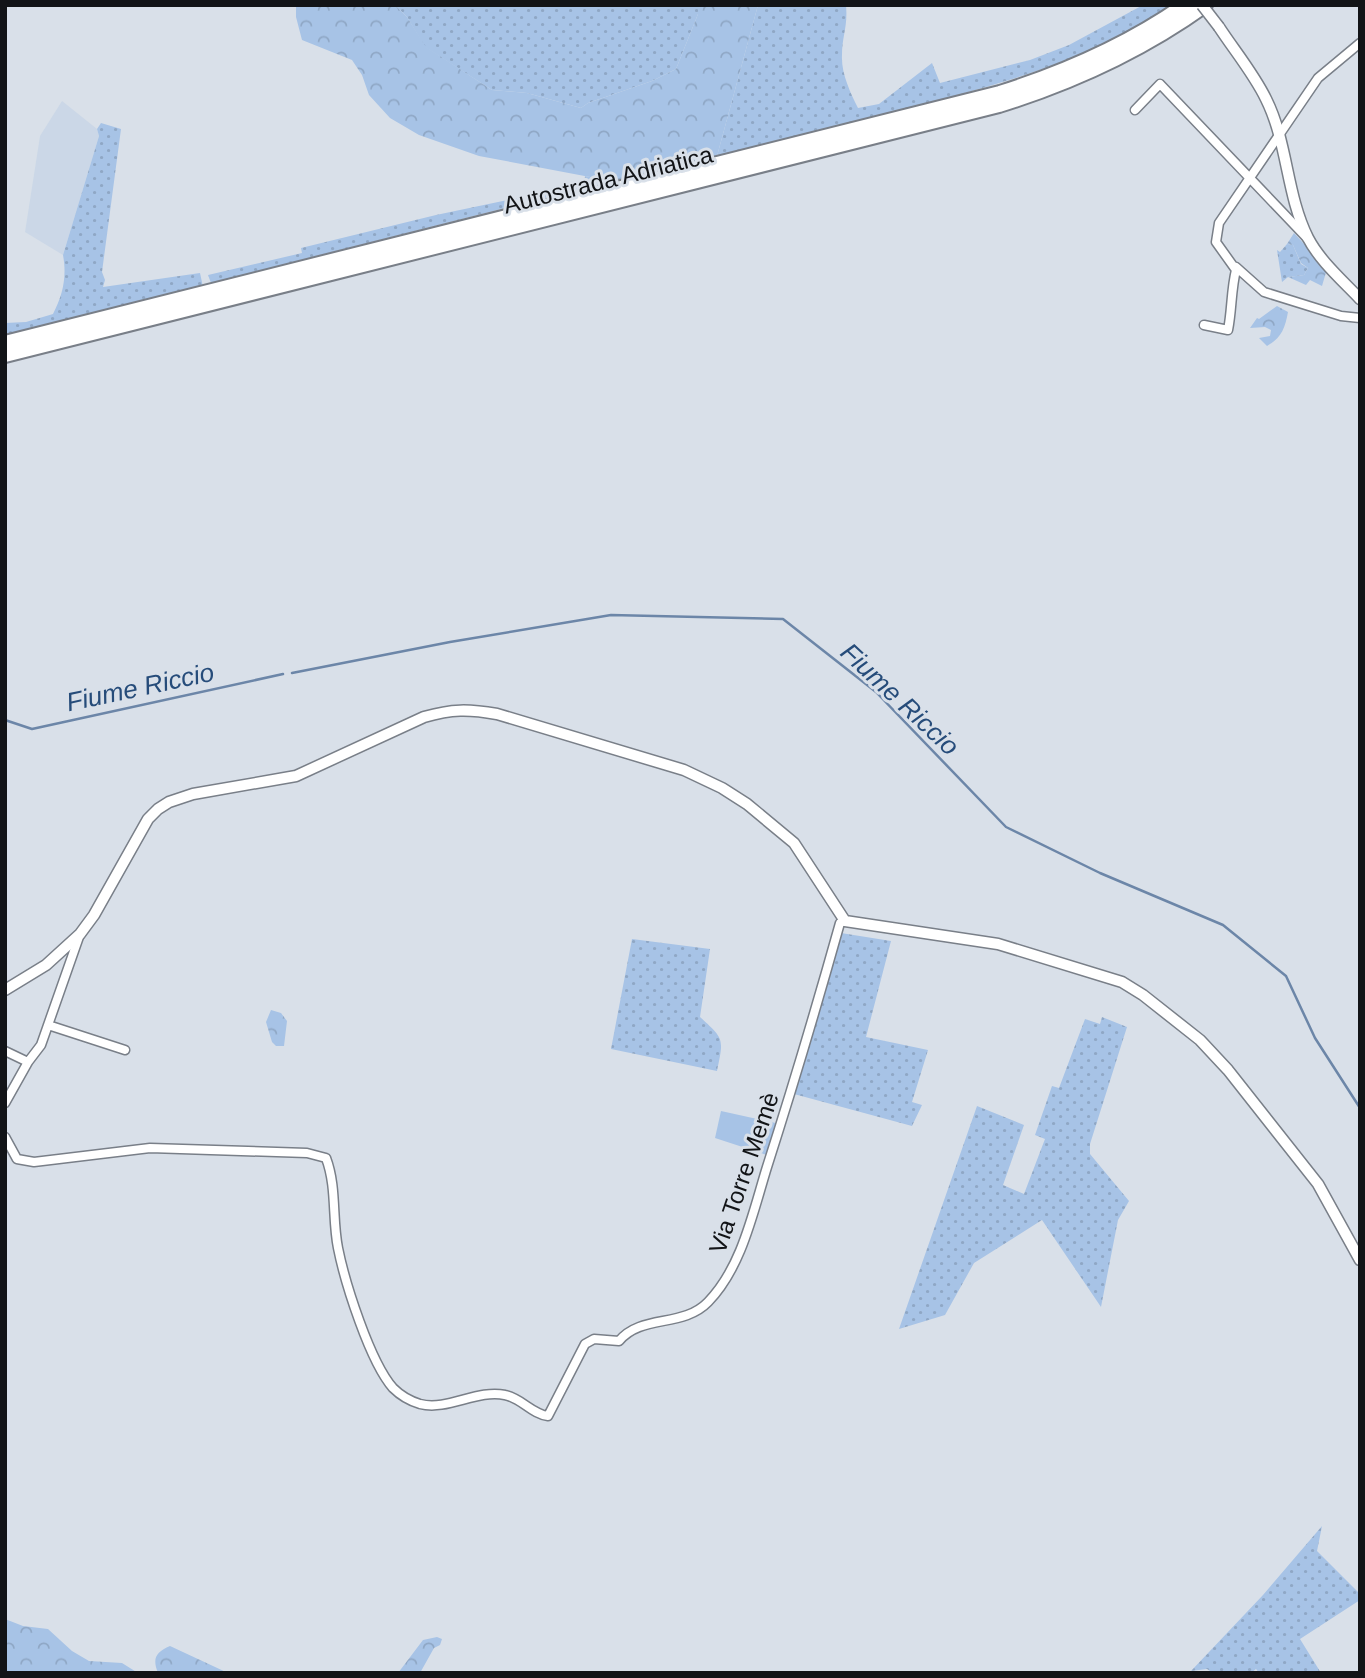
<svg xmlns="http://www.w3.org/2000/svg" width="1365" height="1678" font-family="Arial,sans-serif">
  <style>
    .built { fill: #cbd7e7 }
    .grass { fill: url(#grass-dots) }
    .forest { fill: url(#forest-crowns) }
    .garden { fill: #a7c3e6 }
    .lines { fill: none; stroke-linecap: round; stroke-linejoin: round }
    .stream { stroke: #6c86a8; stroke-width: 2.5 }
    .minor-casing { stroke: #797f88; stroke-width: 11 }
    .tertiary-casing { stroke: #797f88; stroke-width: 13 }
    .motorway-casing { stroke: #797f88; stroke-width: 18 }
    .minor { stroke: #fff; stroke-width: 8 }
    .tertiary { stroke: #fff; stroke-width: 10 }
    .motorway { stroke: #fff; stroke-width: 14 }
    .tertiary-bridge-casing { stroke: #797f88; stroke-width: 13; stroke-linecap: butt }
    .tertiary-bridge { stroke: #fff; stroke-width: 10 }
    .labels { text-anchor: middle; stroke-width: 6; stroke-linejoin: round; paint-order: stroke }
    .street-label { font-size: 24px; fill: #121417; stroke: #d9e0e9 }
    .water-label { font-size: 26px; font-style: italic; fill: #264c7a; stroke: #d9e0e9 }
  </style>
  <defs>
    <pattern id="grass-dots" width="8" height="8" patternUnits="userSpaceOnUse" patternTransform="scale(1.75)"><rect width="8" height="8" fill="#a7c3e6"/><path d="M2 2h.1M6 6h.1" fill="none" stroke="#8fa7c5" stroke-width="1.8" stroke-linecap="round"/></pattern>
    <pattern id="forest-crowns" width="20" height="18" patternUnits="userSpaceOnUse" patternTransform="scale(1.75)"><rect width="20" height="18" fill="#a7c3e6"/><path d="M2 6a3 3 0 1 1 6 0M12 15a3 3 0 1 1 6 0" fill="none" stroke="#8fa7c5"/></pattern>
  </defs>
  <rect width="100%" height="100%" fill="#d9e0e9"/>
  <!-- built -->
  <path class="built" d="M62,101L97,129L99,136L63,255L25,232L40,136Z"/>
  <!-- grass -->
  <path class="grass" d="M395,5H698V14L676,69L652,81L588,103L581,108L527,93L492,90L425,47L407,17Z
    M758,5H846C848,27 842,36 842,55C841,73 850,92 858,108L879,104L932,63L940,83L1030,60L1069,45L1143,5H1171C1088,63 989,87 893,112C834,127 776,142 717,156Z
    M101,123L121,129L102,272L105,280L103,287L200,273L203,287L5,337V323L26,322L53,314C63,294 67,277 63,255L99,136L97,129Z
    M585,176L611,181L211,283L208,275L302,253L301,248L436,215L584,184Z
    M1287,244L1293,245L1301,264L1308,268L1304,275L1288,277L1282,282L1277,250L1280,252Z
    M841,933L891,941L866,1037L928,1050L912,1102L922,1105L912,1126L794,1094Z
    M632,939L710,949L700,1017C724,1039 724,1038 717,1071L611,1049Z
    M1102,1017L1127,1027L1090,1144V1154L1129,1201L1118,1220L1101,1307L1042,1220L974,1263L945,1315L899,1329L977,1106L1024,1125L1003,1185L1024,1194L1045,1139L1035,1135L1052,1086L1059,1088L1085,1019L1100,1024Z
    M1322,1526L1317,1551L1360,1594V1600L1300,1639L1321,1673H1259L1256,1669L1251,1673H1213L1207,1669L1191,1671L1263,1595Z"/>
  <!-- forest -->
  <path class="forest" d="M296,5H395L407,17L426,47L492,90L527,93L581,108L588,103L652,81L676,69L698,14V5H758L717,156L615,183L611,181L479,156L419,135L390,118L369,95L362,75L352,60L302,40L296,17Z
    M1294,233L1327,269L1322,286L1310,280L1306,285L1288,277L1304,275L1308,268L1301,263L1293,245L1287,244Z
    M1277,306L1288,312C1285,329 1281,338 1267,346L1259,338L1270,336L1271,330L1265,327L1250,328L1257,318L1259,319Z
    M271,1010L281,1013L287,1021L284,1046H276L272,1042L266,1022Z
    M5,1619L23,1626L48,1629L72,1651L89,1661L122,1663L138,1673H5Z
    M437,1637L442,1639L440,1645L434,1648L420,1673H398L423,1640Z
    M170,1646L228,1673H158C152,1658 156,1652 170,1646Z"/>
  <!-- garden -->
  <path class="garden" d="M721,1111L780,1124L770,1156L715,1138Z"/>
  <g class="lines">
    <!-- stream -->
    <path class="stream" d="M292,673L450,642L611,615L783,619L876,692L1006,827L1100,873L1223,925L1286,976L1315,1038L1360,1108
      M5,720L32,729L283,674"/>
    <defs>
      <path id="minor" d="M1135,110L1160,84L1307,238
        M1236,267L1264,292L1341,316L1360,318
        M1204,325L1228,330C1232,310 1231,290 1236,270L1216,242L1219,223L1318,78L1360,43
        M48,1025L125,1050
        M5,1051L28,1062
        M5,1103L28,1062L41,1045L80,934
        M5,1137L17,1159L34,1162L150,1148L307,1153L326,1158C337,1187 332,1219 338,1248C345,1283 370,1362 393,1388C400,1395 410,1401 420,1404C448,1411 477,1389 505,1395C521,1398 532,1414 548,1416L585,1344L594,1339L619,1341C641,1314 683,1328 708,1302C742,1267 753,1212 767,1167C793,1086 817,1005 840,923L845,921"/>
      <path id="tertiary" d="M1219,27C1234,50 1254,74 1266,99C1288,143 1286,194 1308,238C1320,261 1342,280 1360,299
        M5,990L46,965L80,934L94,915L148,819L158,809L169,802L193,794L296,776L424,717C452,709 468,709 497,714L684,770L722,788L747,804L794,843L845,921L998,944L1122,982L1143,995L1200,1040L1228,1070L1318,1184L1360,1260"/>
      <path id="motorway" d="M5,343L1000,93C1066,72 1128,45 1185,5
        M5,355L999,105C1073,82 1141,51 1205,5"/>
    </defs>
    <!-- minor casing -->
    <use href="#minor" class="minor-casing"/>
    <!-- tertiary casing -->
    <use href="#tertiary" class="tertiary-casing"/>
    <!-- motorway casing -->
    <use href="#motorway" class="motorway-casing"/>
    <!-- minor -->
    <use href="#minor" class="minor"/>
    <!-- tertiary -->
    <use href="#tertiary" class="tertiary"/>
    <!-- motorway -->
    <use href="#motorway" class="motorway"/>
    <defs>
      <path id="tertiary-bridge" d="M1202,5L1219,27"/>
    </defs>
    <!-- tertiary-bridge casing -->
    <use href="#tertiary-bridge" class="tertiary-bridge-casing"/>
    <!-- tertiary-bridge -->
    <use href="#tertiary-bridge" class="tertiary-bridge"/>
  </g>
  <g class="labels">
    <!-- street labels -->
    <g class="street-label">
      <text transform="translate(608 180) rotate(-14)" y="8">Autostrada Adriatica</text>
      <text transform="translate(744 1173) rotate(-71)" y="8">Via Torre Memè</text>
    </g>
    <!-- water labels -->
    <g class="water-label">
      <text transform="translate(140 687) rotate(-12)" y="9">Fiume Riccio</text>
      <text transform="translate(900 699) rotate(43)" y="9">Fiume Riccio</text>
    </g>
  </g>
  <!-- border -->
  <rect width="1365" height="1678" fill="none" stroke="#121417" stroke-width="14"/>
</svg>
